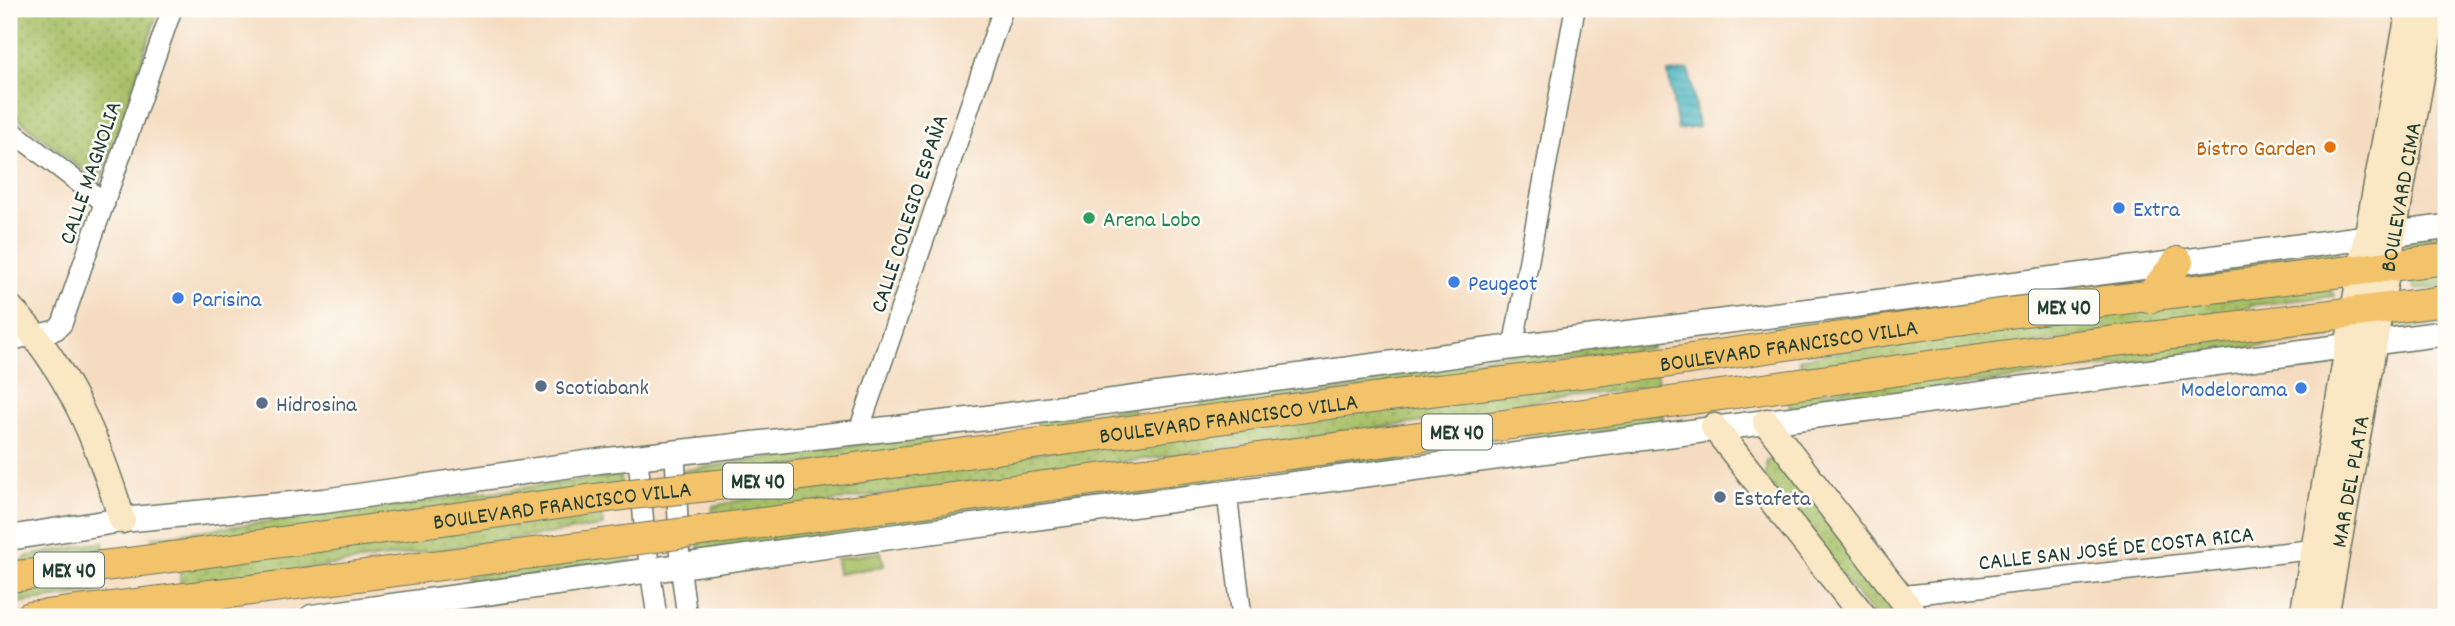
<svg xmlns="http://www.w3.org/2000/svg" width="2455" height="626" font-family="Dekko,sans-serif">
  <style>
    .grass { fill: url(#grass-dots); stroke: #637e4d; stroke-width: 2 }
    .garden { fill: #a7c066; stroke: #637e4d; stroke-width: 2 }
    .water { fill: url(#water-rules); stroke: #32787a; stroke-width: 2 }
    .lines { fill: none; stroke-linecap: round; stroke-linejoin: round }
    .minor-casing { stroke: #6a7565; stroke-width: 22 }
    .tertiary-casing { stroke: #6a7565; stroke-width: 27 }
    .secondary-casing { stroke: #6a7565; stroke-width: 29 }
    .primary-casing { stroke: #6a7565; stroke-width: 32 }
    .minor { stroke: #fff; stroke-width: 19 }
    .tertiary { stroke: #fff; stroke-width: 24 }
    .secondary { stroke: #fae7c3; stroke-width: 26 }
    .primary { stroke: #f2c36a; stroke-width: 30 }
    .primary-bridge-casing { stroke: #6a7565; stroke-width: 32; stroke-linecap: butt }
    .primary-bridge { stroke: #f2c36a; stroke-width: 30 }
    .food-dot { fill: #e8710a; stroke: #fdfcf7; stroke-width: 2.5 }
    .shop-dot { fill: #3f7fe0; stroke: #fdfcf7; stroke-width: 2.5 }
    .leisure-dot { fill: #2e9e5b; stroke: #fdfcf7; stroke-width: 2.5 }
    .service-dot { fill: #5c6f8a; stroke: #fdfcf7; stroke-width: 2.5 }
    .labels { text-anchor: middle; stroke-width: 5; stroke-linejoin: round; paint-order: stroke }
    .shield { fill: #fdfcf7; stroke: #62766e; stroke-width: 2 }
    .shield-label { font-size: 21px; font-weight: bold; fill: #1f3d34 }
    .food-label { font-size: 23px; fill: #c56008; stroke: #fdfcf7; text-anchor: end }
    .street-label { font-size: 23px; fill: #1f3d34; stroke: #fdfcf7 }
    .shop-label { font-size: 23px; fill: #366cbe; stroke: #fdfcf7; text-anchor: start }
    .leisure-label { font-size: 23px; fill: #27864d; stroke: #fdfcf7; text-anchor: start }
    .service-label { font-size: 23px; fill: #4e5e75; stroke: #fdfcf7; text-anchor: start }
  </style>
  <defs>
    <pattern id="grass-dots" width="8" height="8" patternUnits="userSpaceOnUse" patternTransform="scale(1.75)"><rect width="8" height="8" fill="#a7c066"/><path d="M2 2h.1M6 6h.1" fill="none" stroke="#879d55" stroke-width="1.8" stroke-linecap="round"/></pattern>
    <pattern id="water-rules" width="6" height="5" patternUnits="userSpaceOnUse" patternTransform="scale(1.75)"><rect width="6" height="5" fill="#45b4bf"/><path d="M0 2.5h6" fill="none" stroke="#39949c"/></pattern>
  </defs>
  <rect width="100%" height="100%" fill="#fdfcf7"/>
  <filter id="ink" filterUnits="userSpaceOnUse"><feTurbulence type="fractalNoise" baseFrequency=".0143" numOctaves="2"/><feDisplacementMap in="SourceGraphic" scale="14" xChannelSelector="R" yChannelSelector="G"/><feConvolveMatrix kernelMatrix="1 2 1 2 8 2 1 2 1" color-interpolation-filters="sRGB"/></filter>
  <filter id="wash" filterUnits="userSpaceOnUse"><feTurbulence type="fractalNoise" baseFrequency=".00686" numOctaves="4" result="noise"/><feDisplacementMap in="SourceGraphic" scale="28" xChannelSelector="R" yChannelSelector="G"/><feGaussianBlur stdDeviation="1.57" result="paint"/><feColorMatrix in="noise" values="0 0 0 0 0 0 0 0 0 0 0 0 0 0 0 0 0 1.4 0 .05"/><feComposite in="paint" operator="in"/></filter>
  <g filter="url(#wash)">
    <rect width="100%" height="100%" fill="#f5dcc0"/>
    <!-- grass -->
    <path class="grass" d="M9,9H159L100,184L9,111Z
      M2446,234V244L2404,250L2405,240Z
      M2336,248L2340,260L2170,284L2195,268Z
      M2157,271L2128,288L1777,330L1774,322Z
      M2446,272V286L2415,290L2411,276Z
      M2329,286L2334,296L2254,305L2224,317L1803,376L1799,359L1941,333Z
      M2446,311V324L2387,332L2391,317Z
      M2327,324L2331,337L1791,408L1786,396Z
      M1646,334L1652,348L1194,412L1209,398Z
      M1655,369L1659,386L1540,400L1467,416L712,517L713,506L840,480Z
      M1133,408L1135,418L1038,432L1036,420Z
      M1662,412L1664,425L1535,440L1510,430Z
      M927,435L930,446L682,481L680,471Z
      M1408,451L1409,459L1281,477L1291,466Z
      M1767,460H1785L1905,617H1875L1765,478Z
      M1252,468L1228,484L700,556L698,542Z
      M620,475L622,485L157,550L152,537Z
      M600,509L603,526L180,587V563Z
      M103,542L105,558L9,568L29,556Z
      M632,550L631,561L479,584L466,576Z
      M106,579L104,587L96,592L9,604V583Z"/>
    <!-- garden -->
    <path class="garden" d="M881,552L884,566L838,574L836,559Z"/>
    <!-- water -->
    <path class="water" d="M1689,70L1698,127L1678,130L1668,73Z"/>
  </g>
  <g filter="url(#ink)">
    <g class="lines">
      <defs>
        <path id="minor" d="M9,129L105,203
          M9,341L56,330L62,324L172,9
          M1513,347L1575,9
          M858,433L1003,9
          M675,453L680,565L687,617
          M638,458L645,536L657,617
          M1227,494L1242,617
          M1900,596L2326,548"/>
        <path id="tertiary" d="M9,538L122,520L324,501L599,461L986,418L1513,347L1824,309L2446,227
          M312,617L912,534L2446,333"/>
        <g id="secondary">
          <path d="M9,307C67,365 99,443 122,520"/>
          <path d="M1766,422L1916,617"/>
          <path d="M1714,427L1864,617"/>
          <path d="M2303,617L2361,270L2410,9"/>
          <path id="s1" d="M2325,617L2433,9"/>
        </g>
        <g id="primary">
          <path d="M2149,298L2178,262"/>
          <path id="s2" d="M1388,396L1670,362L1985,316L2446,259"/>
          <path d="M1396,440L2074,346L2446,301"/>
          <path d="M9,577L128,563"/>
          <path d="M30,617L243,591"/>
        </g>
      </defs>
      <!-- minor casing -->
      <use href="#minor" class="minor-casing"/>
      <!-- tertiary casing -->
      <use href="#tertiary" class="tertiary-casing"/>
      <!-- secondary casing -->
      <use href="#secondary" class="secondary-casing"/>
      <!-- primary casing -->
      <use href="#primary" class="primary-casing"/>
      <!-- minor -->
      <use href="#minor" class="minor"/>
      <!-- tertiary -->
      <use href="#tertiary" class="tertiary"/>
      <!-- secondary -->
      <use href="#secondary" class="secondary"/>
      <!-- primary -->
      <use href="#primary" class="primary"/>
      <defs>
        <g id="primary-bridge">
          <path id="s3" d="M128,563L631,494L766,480L1388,396"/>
          <path d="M243,591L1396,440"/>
        </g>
      </defs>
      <!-- primary-bridge casing -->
      <use href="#primary-bridge" class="primary-bridge-casing"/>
      <!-- primary-bridge -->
      <use href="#primary-bridge" class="primary-bridge"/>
    </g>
  </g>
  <!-- markers -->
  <circle class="food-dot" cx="2330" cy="147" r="7"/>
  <g class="shop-dot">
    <circle cx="2119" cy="208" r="7"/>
    <circle cx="1454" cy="282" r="7"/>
    <circle cx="178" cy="298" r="7"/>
    <circle cx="2301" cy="388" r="7"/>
  </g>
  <circle class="leisure-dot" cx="1089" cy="218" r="7"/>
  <g class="service-dot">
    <circle cx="541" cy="386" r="7"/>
    <circle cx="262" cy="403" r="7"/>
    <circle cx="1720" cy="497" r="7"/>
  </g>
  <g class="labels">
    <!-- shield labels -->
    <g class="shield">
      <rect x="2029" y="289.5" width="70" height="35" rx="5"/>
      <rect x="1422" y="414.5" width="70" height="35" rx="5"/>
      <rect x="723" y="463.5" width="70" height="35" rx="5"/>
      <rect x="34" y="552.5" width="70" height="35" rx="5"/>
    </g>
    <g class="shield-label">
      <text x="2064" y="314">MEX 40</text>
      <text x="1457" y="439">MEX 40</text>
      <text x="758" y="488">MEX 40</text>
      <text x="69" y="577">MEX 40</text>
    </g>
    <!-- food labels -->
    <g class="food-label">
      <text x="2316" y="155">Bistro Garden</text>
    </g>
    <!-- street labels -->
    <g class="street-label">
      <text transform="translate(89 172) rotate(-71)" y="8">CALLE MAGNOLIA</text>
      <text dy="8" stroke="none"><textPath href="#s1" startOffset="427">BOULEVARD CIMA</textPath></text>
      <text transform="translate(908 213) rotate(-72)" y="8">CALLE COLEGIO ESPAÑA</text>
      <text dy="8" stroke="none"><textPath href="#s2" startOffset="404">BOULEVARD FRANCISCO VILLA</textPath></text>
      <text dy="8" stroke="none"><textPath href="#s3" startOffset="1110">BOULEVARD FRANCISCO VILLA</textPath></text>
      <text dy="8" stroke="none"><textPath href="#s1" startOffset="138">MAR DEL PLATA</textPath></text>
      <text dy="8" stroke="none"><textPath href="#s3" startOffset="438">BOULEVARD FRANCISCO VILLA</textPath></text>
      <text transform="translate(2116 547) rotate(-6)" y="8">CALLE SAN JOSÉ DE COSTA RICA</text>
    </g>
    <!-- shop labels -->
    <g class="shop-label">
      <text x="2133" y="216">Extra</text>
      <text x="1468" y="290">Peugeot</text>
      <text x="192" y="306">Parisina</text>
      <text x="2287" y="396" text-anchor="end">Modelorama</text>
    </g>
    <!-- leisure labels -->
    <g class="leisure-label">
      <text x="1103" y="226">Arena Lobo</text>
    </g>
    <!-- service labels -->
    <g class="service-label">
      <text x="555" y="394">Scotiabank</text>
      <text x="276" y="411">Hidrosina</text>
      <text x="1734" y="505">Estafeta</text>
    </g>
  </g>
  <!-- margin -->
  <rect width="2455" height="626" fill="none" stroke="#fdfcf7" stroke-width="35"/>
</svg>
